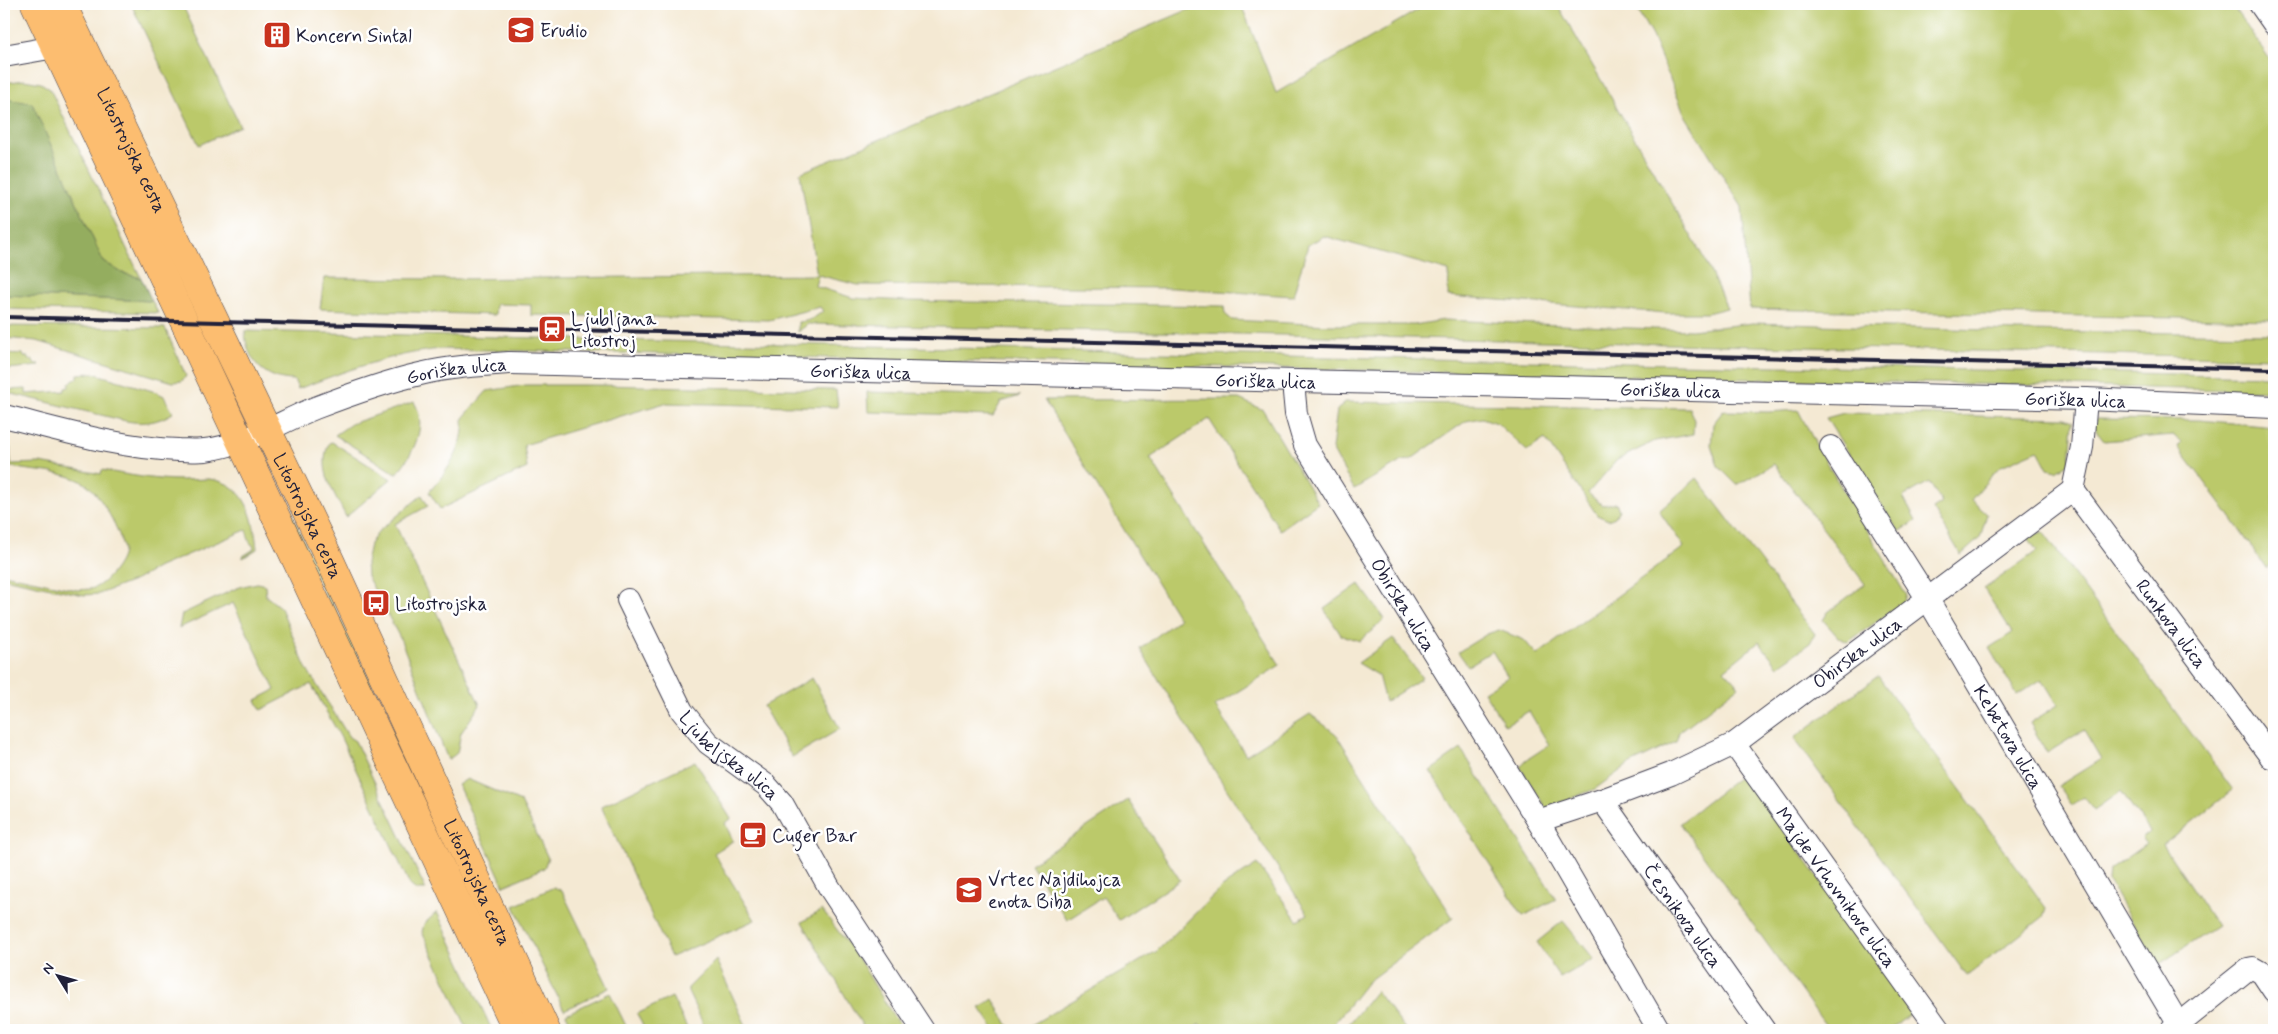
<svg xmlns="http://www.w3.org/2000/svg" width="2278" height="1034" font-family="Mynerve,sans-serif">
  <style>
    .green { fill: #bbc96b; stroke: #6e7653 }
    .forest { fill: #94ad5f; stroke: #5b684d }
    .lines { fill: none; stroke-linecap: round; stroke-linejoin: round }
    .minor-casing { stroke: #424052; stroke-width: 24 }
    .major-casing { stroke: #424052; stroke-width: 29 }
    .minor { stroke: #fff; stroke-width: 22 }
    .major { stroke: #fcbd6f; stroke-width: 28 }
    .rail { stroke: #22223b; stroke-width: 4 }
    .labels { text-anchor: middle; stroke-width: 5; stroke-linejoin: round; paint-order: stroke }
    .poi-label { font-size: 19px; fill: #22223b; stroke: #fff; text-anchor: start }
    .street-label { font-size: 19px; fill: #22223b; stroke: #fff }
  </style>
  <rect width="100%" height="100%" fill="#fff"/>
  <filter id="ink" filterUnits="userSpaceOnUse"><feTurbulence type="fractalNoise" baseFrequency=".02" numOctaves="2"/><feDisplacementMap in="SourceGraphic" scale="10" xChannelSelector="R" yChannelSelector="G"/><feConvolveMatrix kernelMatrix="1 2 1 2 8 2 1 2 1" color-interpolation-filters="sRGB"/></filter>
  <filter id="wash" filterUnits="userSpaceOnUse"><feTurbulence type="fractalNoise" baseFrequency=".0096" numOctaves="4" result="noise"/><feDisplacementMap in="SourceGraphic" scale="20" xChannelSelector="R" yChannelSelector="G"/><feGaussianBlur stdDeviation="1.12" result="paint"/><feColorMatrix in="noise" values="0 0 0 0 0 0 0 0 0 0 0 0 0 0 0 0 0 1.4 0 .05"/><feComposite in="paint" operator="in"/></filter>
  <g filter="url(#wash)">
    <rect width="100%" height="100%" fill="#f4e9d3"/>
    <!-- green -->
    <path class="green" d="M131,4H144L147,9L157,4H182L240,126L199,145Z
      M1202,4H1241L1276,93L1428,4H1557L1705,260L1727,308L1707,313H1666L1448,296L1449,271L1324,236L1308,245L1293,296L1174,288L858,285L818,275L815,286L853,298L906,301L1224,306L1225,314L1232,320L1328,325H1414L1444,320L1654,329L1692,330L1753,323L2018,331L2274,334V358L808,324L798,332V322C808,322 816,317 823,311L820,307L769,320L531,315V305L496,304L495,315L320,309L324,278L444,279L817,275L800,173Z
      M1634,4H2231L2274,65V320L1750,309L1742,207L1685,115L1652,36Z
      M24,80L41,83L50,89L141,278L122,273L103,261L32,104L4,99V83Z
      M4,295L152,301L158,313L4,309Z
      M4,326L165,328L186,376L182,381L173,382L37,341L4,338Z
      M245,331L1326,357L2274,376V391L441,349C390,354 345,371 298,389L294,380C264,380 246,360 245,331Z
      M4,353L23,354L24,357H28L29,360H33L34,364H39V366L7,369Z
      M4,373L5,390L26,389V394L65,391V388L69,387V383L78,378V374L93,373L156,392L164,396L173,413C156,423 144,424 126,421L4,392Z
      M526,385H598L836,390L838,407L665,403L524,445L527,468L440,509L429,492C447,471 466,447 463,418L487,391Z
      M867,392L1020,396L1001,402L993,416L868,412Z
      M1239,399L1263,410L1318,503L1280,530L1209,419L1150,458L1280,665L1215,706L1246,755L1310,714L1336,734L1453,918L1367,982L1329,1030H1204L1200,1024L1189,1030H1023L1157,951L1222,887L1257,864L1297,920L1308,914L1218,776L1140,649L1179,619L1044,400Z
      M414,402C429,426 412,456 396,474L335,435L351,424Z
      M1345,402L1689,408L1694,420L1693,434L1655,441L1617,460L1588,493L1602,505L1616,503L1619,510L1615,517L1608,520L1597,515L1545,439L1527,451L1497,423L1482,418L1466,421L1410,460L1402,461L1354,489L1332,449L1337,410Z
      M1798,410L1819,450L1906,595L1903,603L1848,642L1839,638L1823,620L1828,612L1865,584L1774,464L1737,485L1718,466L1711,445L1713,424L1723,411L1768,412Z
      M1844,413L2065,418L2073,421L2070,462L2056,471L2048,469L2038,450L1999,467L1971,500L1987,514L1980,538L1961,555L1933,509L1942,503L1929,482L1903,497L1916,521L1899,532L1826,418Z
      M2096,419L2200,420L2274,427V562L2266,568L2220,502L2178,447L2181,442L2173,435L2104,441L2092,426Z
      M332,442L391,479L346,517C334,491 317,471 329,443Z
      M4,446L10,447L11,464L40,463L101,474L102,470C128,475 155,480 182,480C191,480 200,479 209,479C247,483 254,518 257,549L243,558V556L254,549L253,545L250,543L246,530L159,567L136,580L99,594L84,595L4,578V574L77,590C84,589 90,590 96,587C106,582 123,562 123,550C123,535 99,492 86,484C63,469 29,473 4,465Z
      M1697,478L1815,634L1810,643L1778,666L1759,642L1724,670L1739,686L1679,732L1676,742L1628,765L1595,789L1546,808L1520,767L1526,760L1549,745L1529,711L1505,725L1484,692L1508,677L1492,651L1468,666L1458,652L1487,634L1499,630L1524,640L1537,655L1684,547L1659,511Z
      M282,494L454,861L450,863L278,496Z
      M422,495L428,506L395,524L480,705L461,733L457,753L448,760L400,638L367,576L366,563L370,544L379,531Z
      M2043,532L2233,790L2163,845L2217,926L2158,965L2108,881L2109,870L2146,844L2142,838L2150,832L2121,791L2094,810L2084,797L2072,805L2058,786L2101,759L2084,730L2047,753L2030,723L2058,705L2042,679L2017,695L1989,648L2012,633L1984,589L2037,551L2027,536Z
      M257,583L265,585L266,596L281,608L305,666L349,737L355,741L426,890H416L410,885L341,738L311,684L261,710L256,700L275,690L233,603L179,628L182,614L239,587Z
      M1359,584L1385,619L1360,641L1341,635L1324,609Z
      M1393,638L1422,678L1385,702L1378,675L1358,663Z
      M1878,676L2046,908L2043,917L1967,976L1794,738Z
      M812,678L840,729L792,757L763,706Z
      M1461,749L1556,899L1523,916L1430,771Z
      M695,761L731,819L725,823L733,841L714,853L755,920L671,957L601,806Z
      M1743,774L1915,1011L1889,1030H1829L1680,823Z
      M467,779L521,802L548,858L544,868L504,886L458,785Z
      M1128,800L1180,880L1119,920L1103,897L1067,920L1031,864Z
      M554,887L562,891L609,988L564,1010L514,906Z
      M822,910L857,956L902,1030H865L802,922Z
      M437,912L492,1030H468L422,932L424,924Z
      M1563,921L1594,959L1560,978L1537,942Z
      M716,960L748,1030H706L688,992V988Z
      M1376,991L1406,1030H1344Z
      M610,993L628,1030H574L566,1014Z
      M672,997L688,1030H645L637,1014Z
      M993,999L1011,1030H995L980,1008Z"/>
    <!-- forest -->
    <path class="forest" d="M4,99L32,103L103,261L122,273L141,278L152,301L4,295Z"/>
  </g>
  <g filter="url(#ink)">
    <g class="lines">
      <defs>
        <g id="minor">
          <path d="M2260,4L2274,24"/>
          <path d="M4,56L72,44"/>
          <path id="s1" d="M1293,382L1296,414L1305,445L1538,821L1659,1030"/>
          <path id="s2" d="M4,416C61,430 119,448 179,450C187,450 197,451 205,450C246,445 278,423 315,408C349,395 384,382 420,374C449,367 480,365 510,363L2086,399L2274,407"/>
          <path id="s3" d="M1831,447L1927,598L2182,1030"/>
          <path id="s4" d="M2073,490L2271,757"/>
          <path id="s5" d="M628,600L682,711L708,743L766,785L782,803L829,887L923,1030"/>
          <path id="s6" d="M1734,744L1939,1030"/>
          <path id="s7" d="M1602,800L1764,1030"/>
          <path id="s8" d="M1538,821L1602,800L1671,774L1734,744L2073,490L2082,447L2086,399"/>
          <path d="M2172,1030L2248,969L2253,968L2262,973L2274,991"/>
        </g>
        <g id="major">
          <path d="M35,4L517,1030"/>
          <path id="s9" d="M62,4L330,560L546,1030"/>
        </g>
      </defs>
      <!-- minor casing -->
      <use href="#minor" class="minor-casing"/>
      <!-- major casing -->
      <use href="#major" class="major-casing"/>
      <!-- minor -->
      <use href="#minor" class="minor"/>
      <!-- major -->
      <use href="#major" class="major"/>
      <!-- rail -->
      <path class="rail" d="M4,317L2274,369"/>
    </g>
  </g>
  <!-- icons -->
  <defs>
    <symbol id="school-square" viewBox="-11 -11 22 22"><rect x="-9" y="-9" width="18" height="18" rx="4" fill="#c8321e" stroke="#fff"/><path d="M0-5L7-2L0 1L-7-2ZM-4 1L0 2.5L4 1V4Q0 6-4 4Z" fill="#fff"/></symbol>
    <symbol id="building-square" viewBox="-11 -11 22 22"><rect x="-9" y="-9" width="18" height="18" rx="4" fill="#c8321e" stroke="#fff"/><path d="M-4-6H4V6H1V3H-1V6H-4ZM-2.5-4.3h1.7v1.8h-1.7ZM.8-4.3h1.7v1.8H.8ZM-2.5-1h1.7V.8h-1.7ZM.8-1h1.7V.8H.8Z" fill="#fff"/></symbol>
    <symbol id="station-square" viewBox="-11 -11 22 22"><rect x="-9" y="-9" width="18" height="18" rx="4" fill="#c8321e" stroke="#fff"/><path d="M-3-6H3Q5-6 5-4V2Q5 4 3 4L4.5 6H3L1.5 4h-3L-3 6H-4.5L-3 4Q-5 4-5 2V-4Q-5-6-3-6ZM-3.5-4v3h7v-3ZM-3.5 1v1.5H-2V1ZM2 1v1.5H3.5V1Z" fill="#fff"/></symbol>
    <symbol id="bus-square" viewBox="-11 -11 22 22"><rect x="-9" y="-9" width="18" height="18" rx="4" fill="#c8321e" stroke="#fff"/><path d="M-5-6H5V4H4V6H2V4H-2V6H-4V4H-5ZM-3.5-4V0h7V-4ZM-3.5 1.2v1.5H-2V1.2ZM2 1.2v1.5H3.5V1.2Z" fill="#fff"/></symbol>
    <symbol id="cafe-square" viewBox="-11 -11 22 22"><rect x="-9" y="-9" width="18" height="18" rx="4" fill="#c8321e" stroke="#fff"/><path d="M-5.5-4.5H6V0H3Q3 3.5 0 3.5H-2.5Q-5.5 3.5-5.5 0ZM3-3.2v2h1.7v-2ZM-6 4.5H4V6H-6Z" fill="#fff"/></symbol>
  </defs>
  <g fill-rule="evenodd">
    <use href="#school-square" x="505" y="14" width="32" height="32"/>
    <use href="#building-square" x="261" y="19" width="32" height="32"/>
    <use href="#station-square" x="536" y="313" width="32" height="32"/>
    <use href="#bus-square" x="360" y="587" width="32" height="32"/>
    <use href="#cafe-square" x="737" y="819" width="32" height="32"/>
    <use href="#school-square" x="953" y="874" width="32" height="32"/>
  </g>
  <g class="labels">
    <!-- poi labels -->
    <g class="poi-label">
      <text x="540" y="37">Erudio</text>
      <text x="296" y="42">Koncern Sintal</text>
      <text x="571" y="325">Ljubljana<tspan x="571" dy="22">Litostroj</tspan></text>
      <text x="395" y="610">Litostrojska</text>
      <text x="772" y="842">Cuger Bar</text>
      <text x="988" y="886">Vrtec Najdihojca<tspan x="988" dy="22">enota Biba</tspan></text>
    </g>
    <!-- street labels -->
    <g class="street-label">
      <text dy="7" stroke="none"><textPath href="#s9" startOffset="162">Litostrojska cesta</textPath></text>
      <text dy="7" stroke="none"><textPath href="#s2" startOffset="875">Goriška ulica</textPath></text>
      <text dy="7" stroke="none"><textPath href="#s2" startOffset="470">Goriška ulica</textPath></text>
      <text dy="7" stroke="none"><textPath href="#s2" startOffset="1280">Goriška ulica</textPath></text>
      <text dy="7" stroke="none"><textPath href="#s2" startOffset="1685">Goriška ulica</textPath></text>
      <text dy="7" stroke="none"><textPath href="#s2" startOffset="2090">Goriška ulica</textPath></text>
      <text dy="7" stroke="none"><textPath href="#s9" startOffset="568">Litostrojska cesta</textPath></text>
      <text dy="7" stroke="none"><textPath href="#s1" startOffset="252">Obirska ulica</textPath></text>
      <text dy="7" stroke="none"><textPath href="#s4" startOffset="166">Runkova ulica</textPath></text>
      <text dy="7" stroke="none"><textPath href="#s8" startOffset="364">Obirska ulica</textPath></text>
      <text dy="7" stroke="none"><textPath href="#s3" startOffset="340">Kebetova ulica</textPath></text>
      <text dy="7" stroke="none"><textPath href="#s5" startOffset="189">Ljubeljska ulica</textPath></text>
      <text dy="7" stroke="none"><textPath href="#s9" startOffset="972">Litostrojska cesta</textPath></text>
      <text dy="7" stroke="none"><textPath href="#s6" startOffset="176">Majde Vrhovnikove ulica</textPath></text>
      <text dy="7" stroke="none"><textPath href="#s7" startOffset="141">Česnikova ulica</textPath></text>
    </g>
  </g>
  <!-- margin -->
  <rect width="2278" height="1034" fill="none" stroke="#fff" stroke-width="20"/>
  <!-- north arrow -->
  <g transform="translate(58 976) rotate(307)" stroke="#ffffff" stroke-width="4" paint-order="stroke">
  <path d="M0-4L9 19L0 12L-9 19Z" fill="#22223b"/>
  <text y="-8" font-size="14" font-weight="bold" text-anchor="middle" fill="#22223b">N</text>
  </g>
</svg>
